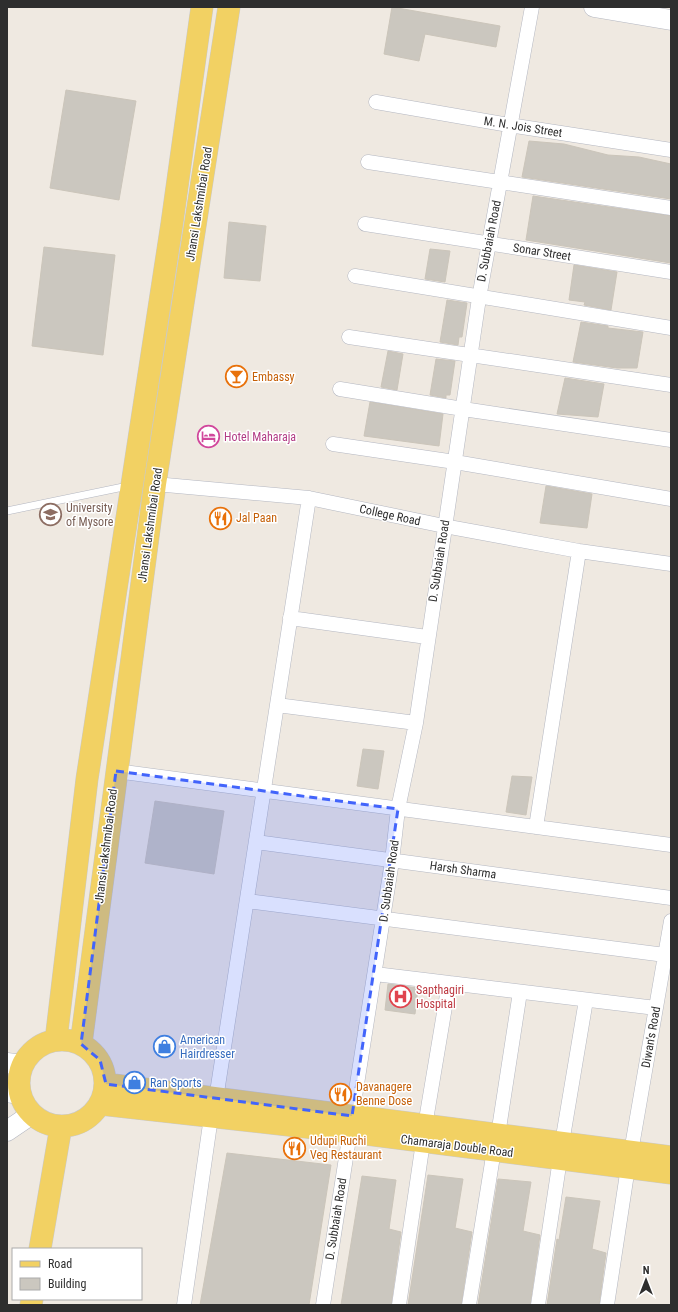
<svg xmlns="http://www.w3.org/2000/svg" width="678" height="1312" font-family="'Roboto Condensed',sans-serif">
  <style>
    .building { fill: #cbc7bf; stroke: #cbc5ba }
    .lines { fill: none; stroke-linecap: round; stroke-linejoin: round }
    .lane-casing { stroke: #b4b7c1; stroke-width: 8 }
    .street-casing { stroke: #b4b7c1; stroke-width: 15 }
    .secondary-casing { stroke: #b4b7c1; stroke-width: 21 }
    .primary-casing { stroke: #c9c9c9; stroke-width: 23 }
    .lane { stroke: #fff; stroke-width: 7 }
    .street { stroke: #fff; stroke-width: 14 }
    .secondary { stroke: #fff; stroke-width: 20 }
    .primary { stroke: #f2d163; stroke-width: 22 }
    .marked { fill: #4264fb; fill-opacity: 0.2; stroke: #4264fb; stroke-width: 3; stroke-dasharray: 8 5; stroke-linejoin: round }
    .labels { text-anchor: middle; stroke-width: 3; stroke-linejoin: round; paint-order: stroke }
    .street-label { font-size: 12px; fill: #2e2e2e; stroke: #fff }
    .food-label { font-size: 12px; fill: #c56008; stroke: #fff; text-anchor: start }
    .hotel-label { font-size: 12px; fill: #b23c85; stroke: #fff; text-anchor: start }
    .education-label { font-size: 12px; fill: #785e54; stroke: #fff; text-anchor: start }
    .health-label { font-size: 12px; fill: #be3a42; stroke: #fff; text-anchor: start }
    .shop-label { font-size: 12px; fill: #366cbe; stroke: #fff; text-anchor: start }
  </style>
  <rect width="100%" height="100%" fill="#efe9e1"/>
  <!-- building -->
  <path class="building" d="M392,7L500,26L496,47L425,34L419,61L384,54Z
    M66,90L136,101L119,200L50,188Z
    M529,141L564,144L608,155L639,157L671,164V199L522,177Z
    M533,196L671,216V263L526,240Z
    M229,222L266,226L260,281L224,278Z
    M44,247L115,255L103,355L32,346Z
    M430,249L450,251L445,282L425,279Z
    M574,265L617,272L611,310L584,305L585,302L569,300Z
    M447,300L467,303L462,337H459L458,345L440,342Z
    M581,322L608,326V328L643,332L637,368H617L573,362Z
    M388,351L403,354L397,390L381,387Z
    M436,359L455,361L450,395H446V398L430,395Z
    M565,378L604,384L598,417L557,414Z
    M370,402L443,414L439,446L364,436Z
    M546,486L592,494L587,528L540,523Z
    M363,749L384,751L378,789L357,786Z
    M512,776L532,777L526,815L506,812Z
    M155,801L224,811L214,874L145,863Z
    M388,984L418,988L415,1014L385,1010Z
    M227,1153L331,1165L309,1305H200Z
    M428,1175L463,1179L455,1228L472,1232L461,1305H408Z
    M362,1176L396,1180L389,1229L401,1232L391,1305H341Z
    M498,1179L531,1182L523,1231L540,1235L530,1305H478Z
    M566,1197L600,1201L592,1249L606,1253L599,1305H547L557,1239L559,1240Z"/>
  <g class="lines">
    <defs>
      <path id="lane" d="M7,511L128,486"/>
      <path id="street" d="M376,102L509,125L671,150
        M368,162L671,208
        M365,224L671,272
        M355,276L671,328
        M349,337L671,385
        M340,389L463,409L671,440
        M333,444L455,462L671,499
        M155,484L309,498L444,526L579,551L671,564
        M290,618L427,637
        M277,705L416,723
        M116,771L671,845
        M536,827L579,551
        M256,842L671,898
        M247,901L665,955
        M375,974L656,1008
        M216,1099L309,498
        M352,1116L392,861L398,809L416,723L479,298L532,7
        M425,1126L449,983
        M498,1135L520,992
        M562,1143L586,1000
        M631,1152L671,921
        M184,1305L211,1117
        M323,1305L350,1132
        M399,1305L423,1142
        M469,1305L494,1150
        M538,1305L560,1159
        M607,1305L628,1167"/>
      <path id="secondary" d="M594,7L671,20
        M7,1063L22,1065
        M7,1092L20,1094
        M7,1131L32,1114"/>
      <path id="primary" d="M19 1083a43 43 0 1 1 86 0a43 43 0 1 1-86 0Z
        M56,1040L87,779L172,223L202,7
        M81,1044L155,484L229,7
        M106,1084L671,1157
        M100,1104L350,1132L671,1173
        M40,1249L61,1126
        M31,1305L32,1299"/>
    </defs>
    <!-- lane casing -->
    <use href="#lane" class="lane-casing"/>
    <!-- street casing -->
    <use href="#street" class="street-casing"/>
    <!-- secondary casing -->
    <use href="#secondary" class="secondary-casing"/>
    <!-- primary casing -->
    <use href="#primary" class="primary-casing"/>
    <!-- lane -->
    <use href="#lane" class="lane"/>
    <!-- street -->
    <use href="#street" class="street"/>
    <!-- secondary -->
    <use href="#secondary" class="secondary"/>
    <!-- primary -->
    <use href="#primary" class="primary"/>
  </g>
  <!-- marked area -->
  <path class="marked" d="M116,771L398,809L352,1116L106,1084L100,1060L81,1044Z"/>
  <!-- icons -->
  <defs>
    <symbol id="bar-ring" viewBox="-11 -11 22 22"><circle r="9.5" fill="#fff" stroke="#e8710a" stroke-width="1.5"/><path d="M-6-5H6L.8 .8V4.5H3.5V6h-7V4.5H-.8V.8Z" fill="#e8710a"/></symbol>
    <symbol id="hotel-ring" viewBox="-11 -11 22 22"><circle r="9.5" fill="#fff" stroke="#d1479c" stroke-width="1.5"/><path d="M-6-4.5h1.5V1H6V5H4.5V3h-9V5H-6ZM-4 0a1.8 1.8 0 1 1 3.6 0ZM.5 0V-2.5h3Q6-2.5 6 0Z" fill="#d1479c"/></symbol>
    <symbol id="university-ring" viewBox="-11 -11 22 22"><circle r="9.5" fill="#fff" stroke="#8d6e63" stroke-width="1.5"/><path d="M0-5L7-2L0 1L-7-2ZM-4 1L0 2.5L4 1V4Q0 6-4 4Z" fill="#8d6e63"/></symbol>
    <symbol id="restaurant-ring" viewBox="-11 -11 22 22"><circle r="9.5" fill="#fff" stroke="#e8710a" stroke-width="1.5"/><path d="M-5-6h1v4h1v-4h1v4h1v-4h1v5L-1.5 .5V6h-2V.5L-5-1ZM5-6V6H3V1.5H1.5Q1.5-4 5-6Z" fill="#e8710a"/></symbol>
    <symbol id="hospital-ring" viewBox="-11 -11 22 22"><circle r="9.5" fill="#fff" stroke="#e0444e" stroke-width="1.5"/><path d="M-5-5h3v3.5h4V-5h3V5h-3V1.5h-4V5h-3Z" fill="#e0444e"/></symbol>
    <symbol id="shop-ring" viewBox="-11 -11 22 22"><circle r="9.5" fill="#fff" stroke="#3f7fe0" stroke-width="1.5"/><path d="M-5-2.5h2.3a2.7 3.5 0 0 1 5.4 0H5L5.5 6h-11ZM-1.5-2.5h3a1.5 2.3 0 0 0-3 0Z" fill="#3f7fe0"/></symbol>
  </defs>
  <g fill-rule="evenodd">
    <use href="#bar-ring" x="224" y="364" width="25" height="25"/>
    <use href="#hotel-ring" x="196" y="424" width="25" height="25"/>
    <use href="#university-ring" x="38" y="502" width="25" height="25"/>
    <use href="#restaurant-ring" x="208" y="506" width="25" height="25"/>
    <use href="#hospital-ring" x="388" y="984" width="25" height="25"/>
    <use href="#shop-ring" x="152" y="1034" width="25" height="25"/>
    <use href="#shop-ring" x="122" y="1070" width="25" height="25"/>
    <use href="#restaurant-ring" x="328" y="1082" width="25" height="25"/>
    <use href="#restaurant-ring" x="282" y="1136" width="25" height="25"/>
  </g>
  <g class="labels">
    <!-- street labels -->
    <g class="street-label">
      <text transform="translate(523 127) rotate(9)" y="4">M. N. Jois Street</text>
      <text transform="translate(199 204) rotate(-81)" y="4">Jhansi Lakshmibai Road</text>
      <text transform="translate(489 241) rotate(-79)" y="4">D. Subbaiah Road</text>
      <text transform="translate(542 252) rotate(9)" y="4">Sonar Street</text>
      <text transform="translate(390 515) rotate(12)" y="4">College Road</text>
      <text transform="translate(150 525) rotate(-82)" y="4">Jhansi Lakshmibai Road</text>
      <text transform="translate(439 561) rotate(-81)" y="4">D. Subbaiah Road</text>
      <text transform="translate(106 846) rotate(-83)" y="4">Jhansi Lakshmibai Road</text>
      <text transform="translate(463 870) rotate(8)" y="4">Harsh Sharma</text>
      <text transform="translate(389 881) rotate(-82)" y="4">D. Subbaiah Road</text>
      <text transform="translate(651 1037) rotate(-80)" y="4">Diwan's Road</text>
      <text transform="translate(457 1146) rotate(7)" y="4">Chamaraja Double Road</text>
      <text transform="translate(336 1219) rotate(-81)" y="4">D. Subbaiah Road</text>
    </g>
    <!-- food labels -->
    <g class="food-label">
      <text x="252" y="381">Embassy</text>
      <text x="236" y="522">Jal Paan</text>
      <text x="356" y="1091">Davanagere<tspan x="356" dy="14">Benne Dose</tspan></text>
      <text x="310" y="1145">Udupi Ruchi<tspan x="310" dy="14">Veg Restaurant</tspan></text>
    </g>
    <!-- hotel labels -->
    <g class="hotel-label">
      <text x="224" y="441">Hotel Maharaja</text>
    </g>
    <!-- education labels -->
    <g class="education-label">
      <text x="66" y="512">University<tspan x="66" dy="14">of Mysore</tspan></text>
    </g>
    <!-- health labels -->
    <g class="health-label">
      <text x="416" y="994">Sapthagiri<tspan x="416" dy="14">Hospital</tspan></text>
    </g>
    <!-- shop labels -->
    <g class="shop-label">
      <text x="180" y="1044">American<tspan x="180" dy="14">Hairdresser</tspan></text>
      <text x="150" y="1087">Ran Sports</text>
    </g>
  </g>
  <!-- border -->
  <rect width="678" height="1312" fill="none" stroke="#2e2e2e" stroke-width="16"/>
  <!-- legend -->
  <rect x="12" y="1248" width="130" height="52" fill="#ffffff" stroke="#ababab"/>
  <rect x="20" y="1261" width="20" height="6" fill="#f2d163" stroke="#ababab"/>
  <text x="48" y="1268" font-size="12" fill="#2e2e2e">Road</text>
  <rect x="20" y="1278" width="20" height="12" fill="#cbc7bf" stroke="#ababab"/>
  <text x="48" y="1288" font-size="12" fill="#2e2e2e">Building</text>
  <!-- north arrow -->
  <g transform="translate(646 1280)" stroke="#ffffff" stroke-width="3" paint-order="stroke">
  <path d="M0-3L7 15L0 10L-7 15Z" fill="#2e2e2e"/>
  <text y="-6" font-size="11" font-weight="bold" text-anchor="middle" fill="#2e2e2e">N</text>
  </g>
</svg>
